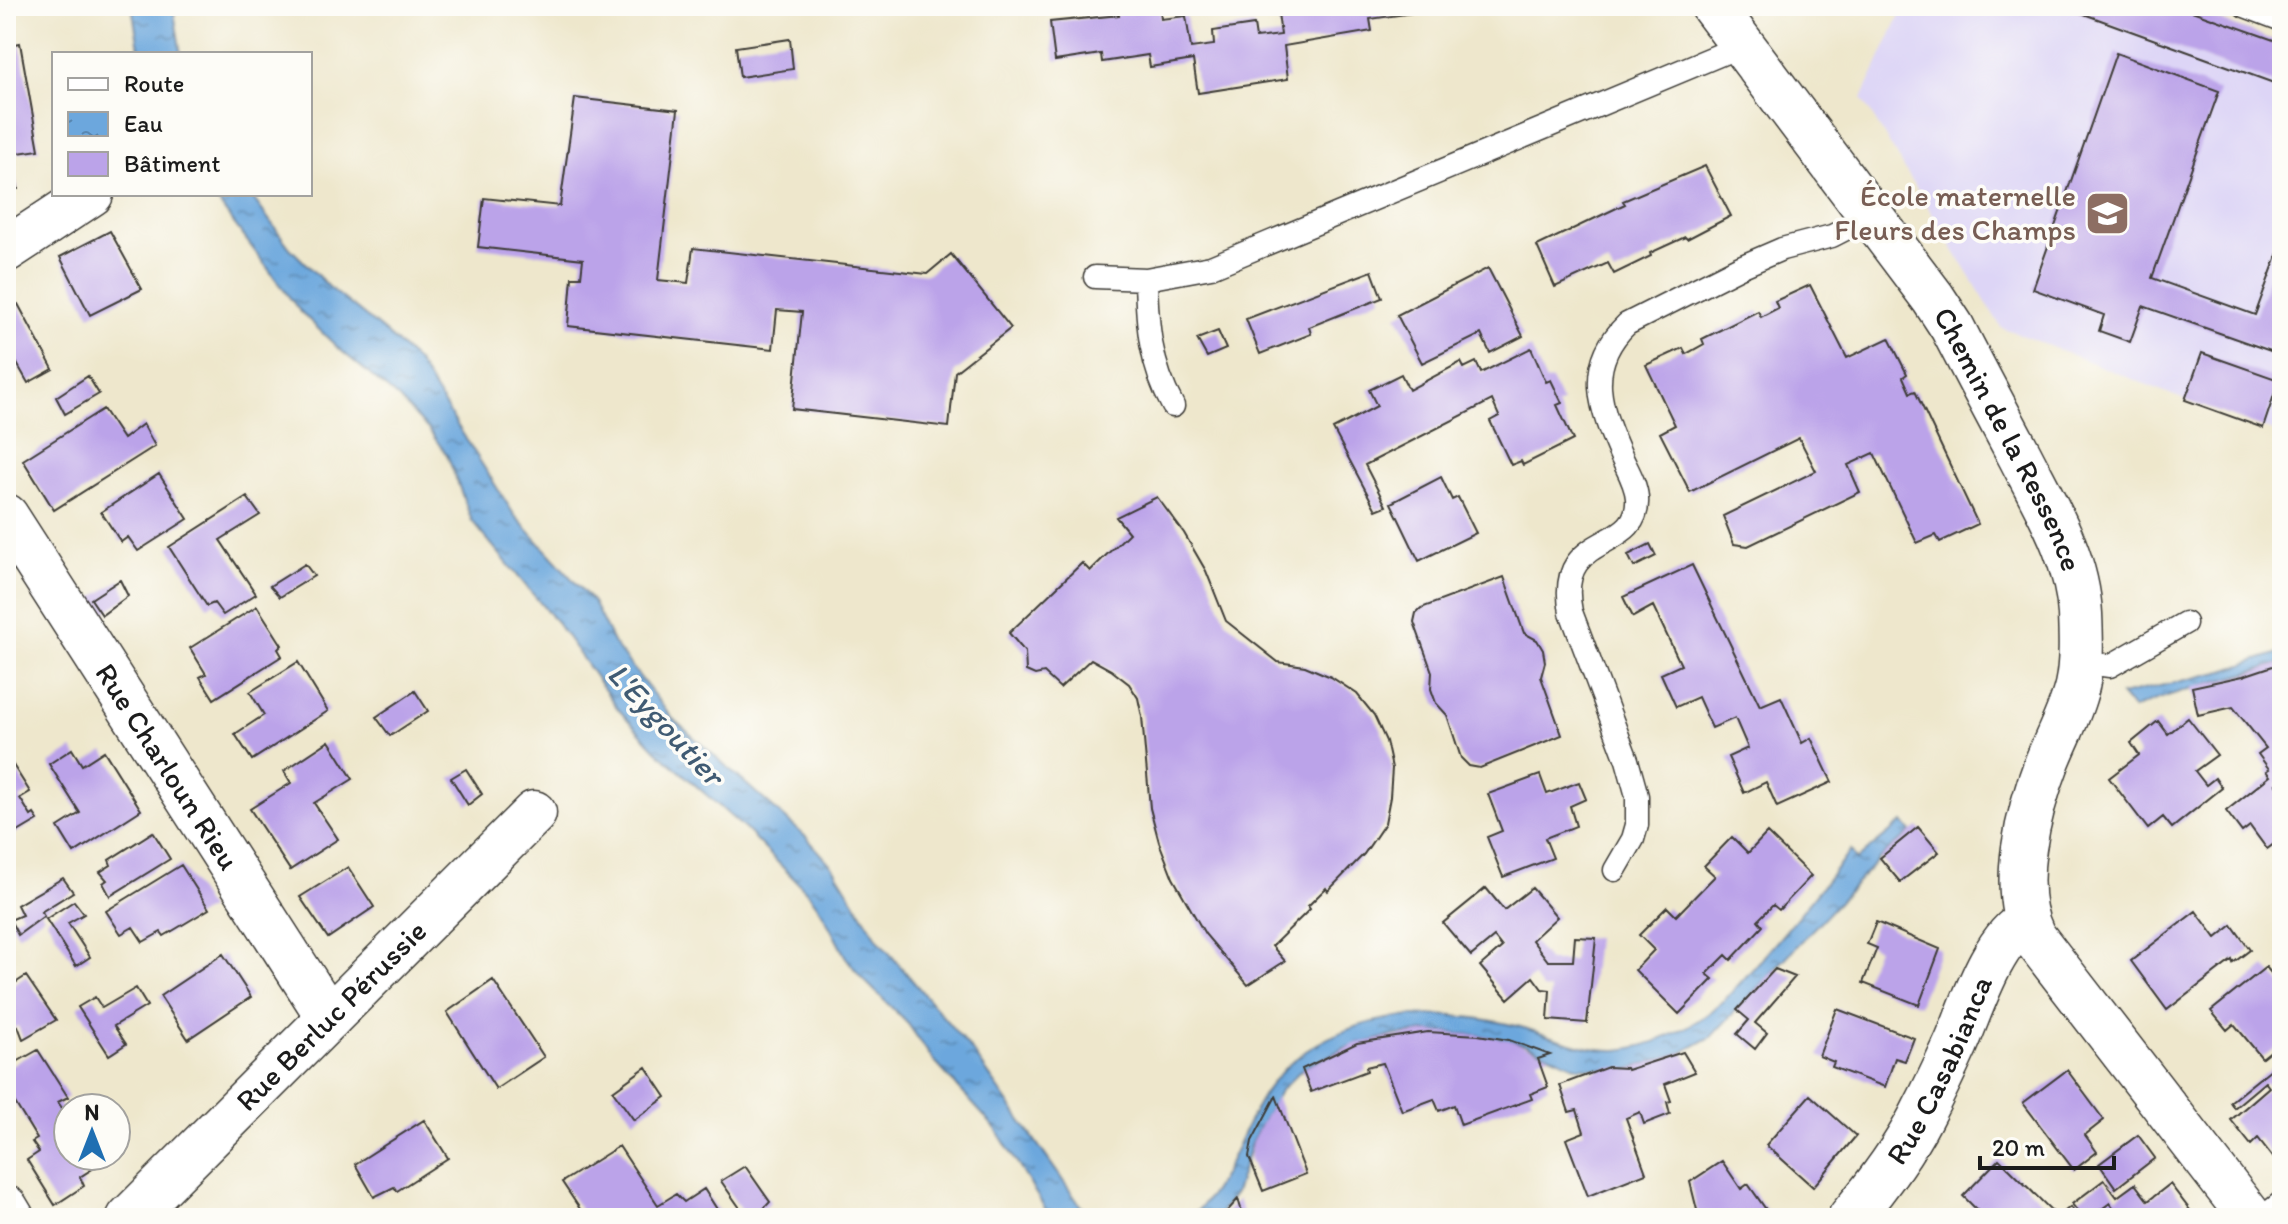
<svg xmlns="http://www.w3.org/2000/svg" width="2288" height="1224" font-family="Itim,sans-serif">
  <style>
    .built { fill: #ddd5f6 }
    .water { fill: url(#water-ripples); stroke: #44627c; stroke-width: 2 }
    .building { fill: #bba3e9 }
    .lines { fill: none; stroke-linecap: round; stroke-linejoin: round }
    .service-casing { stroke: #3c3a36; stroke-width: 25 }
    .minor-casing { stroke: #3c3a36; stroke-width: 47 }
    .service { stroke: #fff; stroke-width: 22 }
    .minor { stroke: #fff; stroke-width: 44 }
    .labels { text-anchor: middle; stroke-width: 7; stroke-linejoin: round; paint-order: stroke }
    .education-label { font-size: 30px; fill: #785e54; stroke: #fdfcf7; text-anchor: end }
    .street-label { font-size: 30px; fill: #1c1c1c; stroke: #fdfcf7 }
    .water-label { font-size: 32px; font-style: italic; fill: #405b73; stroke: #fdfcf7 }
  </style>
  <defs>
    <pattern id="water-ripples" width="26" height="14" patternUnits="userSpaceOnUse" patternTransform="scale(2)"><rect width="26" height="14" fill="#6ca7dd"/><path d="M2 4q2-2 4 0t4 0M15 11q2-2 4 0t4 0" fill="none" stroke="#5887b2"/></pattern>
  </defs>
  <rect width="100%" height="100%" fill="#fdfcf7"/>
  <filter id="ink" filterUnits="userSpaceOnUse"><feTurbulence type="fractalNoise" baseFrequency=".0125" numOctaves="2"/><feDisplacementMap in="SourceGraphic" scale="16" xChannelSelector="R" yChannelSelector="G"/><feConvolveMatrix kernelMatrix="1 2 1 2 8 2 1 2 1" color-interpolation-filters="sRGB"/></filter>
  <filter id="wash" filterUnits="userSpaceOnUse"><feTurbulence type="fractalNoise" baseFrequency=".006" numOctaves="4" result="noise"/><feDisplacementMap in="SourceGraphic" scale="32" xChannelSelector="R" yChannelSelector="G"/><feGaussianBlur stdDeviation="1.8" result="paint"/><feColorMatrix in="noise" values="0 0 0 0 0 0 0 0 0 0 0 0 0 0 0 0 0 1.4 0 .05"/><feComposite in="paint" operator="in"/></filter>
  <g filter="url(#wash)">
    <rect width="100%" height="100%" fill="#eee7cc"/>
    <!-- built -->
    <path class="built" d="M1904,6H2061L2282,86V434L2185,400L2001,327L1862,99Z"/>
    <!-- water -->
    <path class="water" d="M132,6H173L181,54H140Z
      M212,194H250L290,248L329,287L386,333L417,362L515,516L593,602L614,644L672,718L807,838L833,867L879,941L973,1052L1089,1218H1051L996,1129L934,1061L908,1024L861,977L845,956L822,912L809,894L745,829L657,751L619,710L557,623L472,521L447,455L428,429L398,398L338,348L299,310Z
      M2282,652V663C2232,679 2181,688 2133,709L2121,695L2224,671Z
      M1903,822L1911,832L1880,858L1711,1037L1683,1052L1627,1070L1577,1067L1525,1044L1478,1035L1428,1032L1396,1035L1344,1048L1302,1069L1280,1091L1252,1141L1235,1193L1216,1218H1190C1244,1169 1240,1095 1306,1051C1368,1009 1447,1009 1517,1026C1550,1035 1583,1051 1617,1050C1644,1048 1674,1035 1697,1021C1718,1009 1734,990 1750,972C1786,933 1818,891 1851,850L1856,860Z"/>
    <g id="blocks">
      <!-- building -->
      <path class="building" d="M1118,6H1140L1141,10L1160,8L1161,19L1186,16L1191,48L1214,45L1213,31L1254,25L1256,38L1281,35L1277,6H1412L1413,13L1370,19L1372,31L1284,46L1288,79L1198,93L1193,60L1150,67L1148,55L1102,62L1101,54L1055,61L1050,22L1119,15Z
        M2062,6H2178L2282,43V86Z
        M790,39L793,69L740,77L736,47Z
        M20,43L39,150L11,154L18,189L6,191V46Z
        M2116,53L2219,91L2152,278L2255,315L2282,242V355L2143,306L2130,342L2099,331L2104,315L2033,289Z
        M575,98L678,110L658,280L688,283L693,248L927,274L951,254L1011,328L955,372L949,427L792,409L802,312L777,310L773,349L568,326L572,277H581L583,259L478,247L484,198L560,206Z
        M1705,166L1731,216L1687,239L1685,237L1650,253L1651,256L1614,274L1608,263L1555,287L1537,246L1625,204L1623,201Z
        M110,231L142,289L90,315L60,257Z
        M1488,268L1523,336L1490,353L1481,334L1422,363L1397,315Z
        M1372,271L1382,298L1309,327L1311,334L1260,354L1246,319Z
        M1810,285L1847,358L1889,338L1907,374L1903,377L1910,393L1915,391L1978,524L1940,542L1936,535L1917,543L1874,453L1848,465L1860,492L1748,546L1734,544L1723,516L1816,471L1799,438L1690,492L1660,433L1675,425L1646,365L1683,348L1686,354L1704,344L1702,339L1758,311L1761,317L1778,308L1775,301Z
        M18,304L53,369L28,383L6,344V309Z
        M1218,331L1226,349L1207,357L1197,339Z
        M1531,348L1546,382L1551,380L1562,403L1557,405L1573,440L1523,465L1521,461L1511,465L1490,421L1499,416L1492,400L1365,465L1386,506L1376,510L1333,429L1377,406L1369,390L1401,374L1409,390L1461,362L1464,368L1476,362L1481,373Z
        M2202,353L2279,380L2263,428L2185,400Z
        M88,376L99,394L65,414L56,397Z
        M103,409L123,439L143,424L155,446L54,510L23,460Z
        M159,474L188,519L138,551L128,537L121,542L101,512Z
        M1441,477L1452,500L1458,497L1476,533L1419,561L1391,503Z
        M247,497L260,515L220,540L256,594L223,615L214,603L207,606L169,547Z
        M1157,497L1184,533L1206,571L1226,621L1278,662L1305,666L1331,677L1357,694L1374,715L1386,741L1392,768L1390,797L1385,823L1364,854L1328,891L1326,888L1308,906L1310,909L1272,946L1285,961L1248,985L1205,934L1173,878L1159,842L1150,808L1142,717L1138,698L1129,684L1111,670L1091,659L1060,688L1044,673L1035,675L1026,671L1025,652L1009,633L1082,563L1090,571L1129,533L1116,517Z
        M1650,544L1656,556L1634,567L1628,555Z
        M305,564L314,576L280,597L270,586Z
        M1692,565L1760,706L1781,697L1802,743L1811,738L1832,782L1777,807L1766,782L1744,793L1728,757L1748,748L1735,718L1712,728L1698,697L1676,707L1661,674L1681,665L1653,606L1633,617L1623,597Z
        M1504,577L1524,633L1537,640L1543,650L1545,662L1541,677L1562,735L1480,768L1469,766L1461,758L1447,715L1436,703L1431,689L1432,672L1414,622L1416,613L1421,608Z
        M120,580L128,596L102,615L91,599Z
        M257,606L282,645L278,649L282,656L214,699L200,677L206,674L190,648Z
        M298,662L328,711L252,760L235,734L264,715L250,692Z
        M2282,663V780L2276,784L2282,791V838L2267,849L2250,826L2242,832L2226,811L2270,776L2266,771L2269,769L2258,754L2266,748L2233,707L2198,715L2192,687L2243,676Z
        M415,691L428,711L390,736L376,717Z
        M2188,718L2217,755L2195,771L2206,785L2215,778L2222,788L2172,828L2163,817L2148,829L2109,778L2139,755L2131,743L2158,721L2168,734Z
        M329,741L353,779L314,803L338,839L290,870L250,809L291,783L284,771Z
        M72,749L82,765L104,751L141,810L74,853L58,827L80,813L49,764Z
        M6,754L30,792L20,798L31,816L34,814L38,820L6,839Z
        M466,769L482,794L468,805L451,778Z
        M1540,775L1547,794L1579,782L1586,799L1570,806L1576,826L1545,838L1553,858L1503,877L1487,837L1502,831L1488,794Z
        M1918,827L1939,852L1900,882L1880,858Z
        M153,832L170,859L110,896L103,883L107,880L100,872L111,865L109,860Z
        M1767,833L1811,876L1779,910L1773,905L1758,920L1763,926L1731,960L1726,955L1707,974L1713,979L1679,1014L1635,970L1654,950L1639,935L1667,907L1676,916L1715,876L1704,866L1732,837L1748,853Z
        M181,865L209,909L164,936L161,932L143,942L133,927L121,934L106,911Z
        M348,867L374,907L328,938L300,897Z
        M63,878L73,892L41,912L44,916L18,935L10,920L22,915L17,905Z
        M1486,888L1504,910L1532,888L1557,917L1532,940L1548,961H1573L1575,937L1596,938L1587,1023L1548,1020L1550,990L1542,989L1533,977L1508,999L1480,966L1502,947L1494,937L1471,956L1443,923Z
        M74,901L84,914L68,923L90,957L76,966L46,919Z
        M2196,911L2216,938L2232,925L2250,950L2233,963L2232,960L2167,1010L2131,961Z
        M1876,922L1940,949L1919,1005L1863,983L1877,948L1867,944Z
        M223,954L251,997L188,1039L160,996Z
        M2266,967L2282,986V1042L2262,1058L2234,1024L2227,1030L2211,1011Z
        M1775,969L1795,977L1755,1023L1767,1033L1755,1049L1737,1034L1749,1020L1737,1010Z
        M26,976L56,1020L23,1039L18,1026L6,1033V989Z
        M493,980L544,1057L496,1089L447,1012Z
        M136,988L147,1006L114,1026L126,1044L109,1055L78,1007L95,997L102,1008Z
        M1837,1009L1914,1038L1905,1061L1895,1058L1885,1087L1832,1067L1834,1062L1819,1056Z
        M1428,1032L1478,1035L1509,1040L1550,1055L1538,1059L1548,1087L1530,1094L1532,1099L1461,1125L1454,1105L1439,1111L1434,1099L1402,1111L1383,1063L1366,1067L1367,1071L1311,1092L1302,1069L1357,1043Z
        M38,1050L68,1097L58,1102L68,1117V1156H106L108,1159L80,1177L84,1186L55,1205L27,1160L39,1152L32,1142L37,1139L6,1088V1068Z
        M1683,1052L1695,1072L1665,1084L1671,1101L1667,1102L1670,1114L1644,1124L1640,1112L1626,1118L1646,1173L1588,1196L1566,1139L1584,1132L1577,1110L1569,1112L1560,1085L1608,1067L1626,1068L1627,1070Z
        M2282,1060V1156L2276,1161L2258,1138L2251,1145L2231,1120L2269,1087L2265,1082L2234,1108L2230,1102Z
        M646,1067L666,1097L634,1120L613,1091Z
        M2067,1070L2104,1120L2085,1135L2097,1152L2074,1170L2023,1103Z
        M1810,1095L1856,1136L1813,1187L1766,1145Z
        M1276,1096L1306,1174L1263,1191L1249,1157L1252,1141Z
        M424,1120L448,1158L397,1191L394,1187L374,1197L355,1164Z
        M2138,1135L2155,1158L2116,1188L2099,1164Z
        M619,1146L658,1205L676,1194L684,1202L704,1189L720,1214L713,1218H586L562,1182Z
        M1999,1159L2058,1217L2070,1207L2079,1218H1985L1963,1196Z
        M1722,1161L1741,1189L1748,1184L1772,1218H1699L1690,1182Z
        M745,1166L770,1202L755,1218H747L721,1181Z
        M2104,1180L2117,1197L2135,1184L2148,1201L2170,1184L2196,1218H2121L2110,1203L2095,1214L2098,1218H2083L2072,1204Z
        M1238,1199L1244,1218H1221Z"/>
    </g>
  </g>
  <g filter="url(#ink)">
    <use href="#blocks" fill-opacity="0" stroke="#3c3a36" stroke-width="2"/>
    <g class="lines">
      <defs>
        <path id="service" d="M2245,6L2282,20
          M1095,277L1146,279L1211,267L1743,45
          M1146,279C1147,324 1150,365 1173,406
          M2080,662L2110,666L2185,623
          M1615,870L1633,839L1637,825V796L1627,760L1571,612C1554,528 1641,555 1637,498C1636,484 1628,471 1622,458C1601,411 1583,366 1627,324L1738,268L1782,249L1832,236L1871,216
          M2262,1218L2282,1202"/>
        <g id="minor">
          <path id="s1" d="M1713,6L1933,298L1952,327C1974,370 1997,413 2020,456C2046,507 2077,556 2080,614C2081,637 2082,663 2077,686C2071,712 2058,735 2048,760C2029,809 2008,887 2033,936L2251,1218"/>
          <path d="M6,250L91,194"/>
          <path id="s2" d="M6,516L329,1018"/>
          <path d="M6,1208L12,1218"/>
          <path id="s3" d="M129,1218L534,813"/>
          <path id="s4" d="M1850,1218C1876,1187 1902,1153 1921,1116C1933,1093 1945,1068 1956,1044C1971,1010 1992,939 2026,922"/>
        </g>
      </defs>
      <!-- service casing -->
      <use href="#service" class="service-casing"/>
      <!-- minor casing -->
      <use href="#minor" class="minor-casing"/>
      <!-- service -->
      <use href="#service" class="service"/>
      <!-- minor -->
      <use href="#minor" class="minor"/>
    </g>
  </g>
  <!-- icons -->
  <defs>
    <symbol id="school-square" viewBox="-11 -11 22 22"><rect x="-9" y="-9" width="18" height="18" rx="4" fill="#8d6e63" stroke="#fdfcf7"/><path d="M0-5L7-2L0 1L-7-2ZM-4 1L0 2.5L4 1V4Q0 6-4 4Z" fill="#fff"/></symbol>
  </defs>
  <g fill-rule="evenodd">
    <use href="#school-square" x="2082" y="188" width="51" height="51"/>
  </g>
  <g class="labels">
    <!-- education labels -->
    <g class="education-label">
      <text x="2076" y="206">École maternelle<tspan x="2076" dy="34">Fleurs des Champs</tspan></text>
    </g>
    <!-- street labels -->
    <g class="street-label">
      <text dy="10" stroke="none"><textPath href="#s1" startOffset="526">Chemin de la Ressence</textPath></text>
      <text dy="10" stroke="none"><textPath href="#s2" startOffset="298">Rue Charloun Rieu</textPath></text>
      <text dy="10" stroke="none"><textPath href="#s3" startOffset="286">Rue Berluc Pérussie</textPath></text>
      <text dy="10" stroke="none"><textPath href="#s4" startOffset="174">Rue Casabianca</textPath></text>
    </g>
    <!-- water labels -->
    <g class="water-label">
      <text transform="translate(666 724) rotate(47)" y="11">L'Eygoutier</text>
    </g>
  </g>
  <!-- margin -->
  <rect width="2288" height="1224" fill="none" stroke="#fdfcf7" stroke-width="32"/>
  <!-- legend -->
  <rect x="52" y="52" width="260" height="144" fill="#fdfcf7" stroke="#a3a29f" stroke-width="2"/>
  <rect x="68" y="78" width="40" height="12" fill="#ffffff" stroke="#a3a29f" stroke-width="2"/>
  <text x="124" y="92" font-size="24" fill="#1c1c1c">Route</text>
  <rect x="68" y="112" width="40" height="24" fill="url(#water-ripples)" stroke="#a3a29f" stroke-width="2"/>
  <text x="124" y="132" font-size="24" fill="#1c1c1c">Eau</text>
  <rect x="68" y="152" width="40" height="24" fill="#bba3e9" stroke="#a3a29f" stroke-width="2"/>
  <text x="124" y="172" font-size="24" fill="#1c1c1c">Bâtiment</text>
  <!-- north arrow -->
  <g transform="translate(92 1132)"><circle r="38" fill="#fdfcf7" stroke="#a3a29f" stroke-width="2"/>
  <path d="M0-6L14 30L0 20L-14 30Z" fill="#1f6fb2"/>
  <text y="-12" font-size="22" font-weight="bold" text-anchor="middle" fill="#1c1c1c">N</text>
  </g>
  <!-- scale -->
  <path d="M1980 1156v12h134v-12" fill="none" stroke="#1c1c1c" stroke-width="4"/>
  <text x="1992" y="1156" font-size="24" fill="#1c1c1c" stroke="#fdfcf7" stroke-width="6" paint-order="stroke">20 m</text>
</svg>
